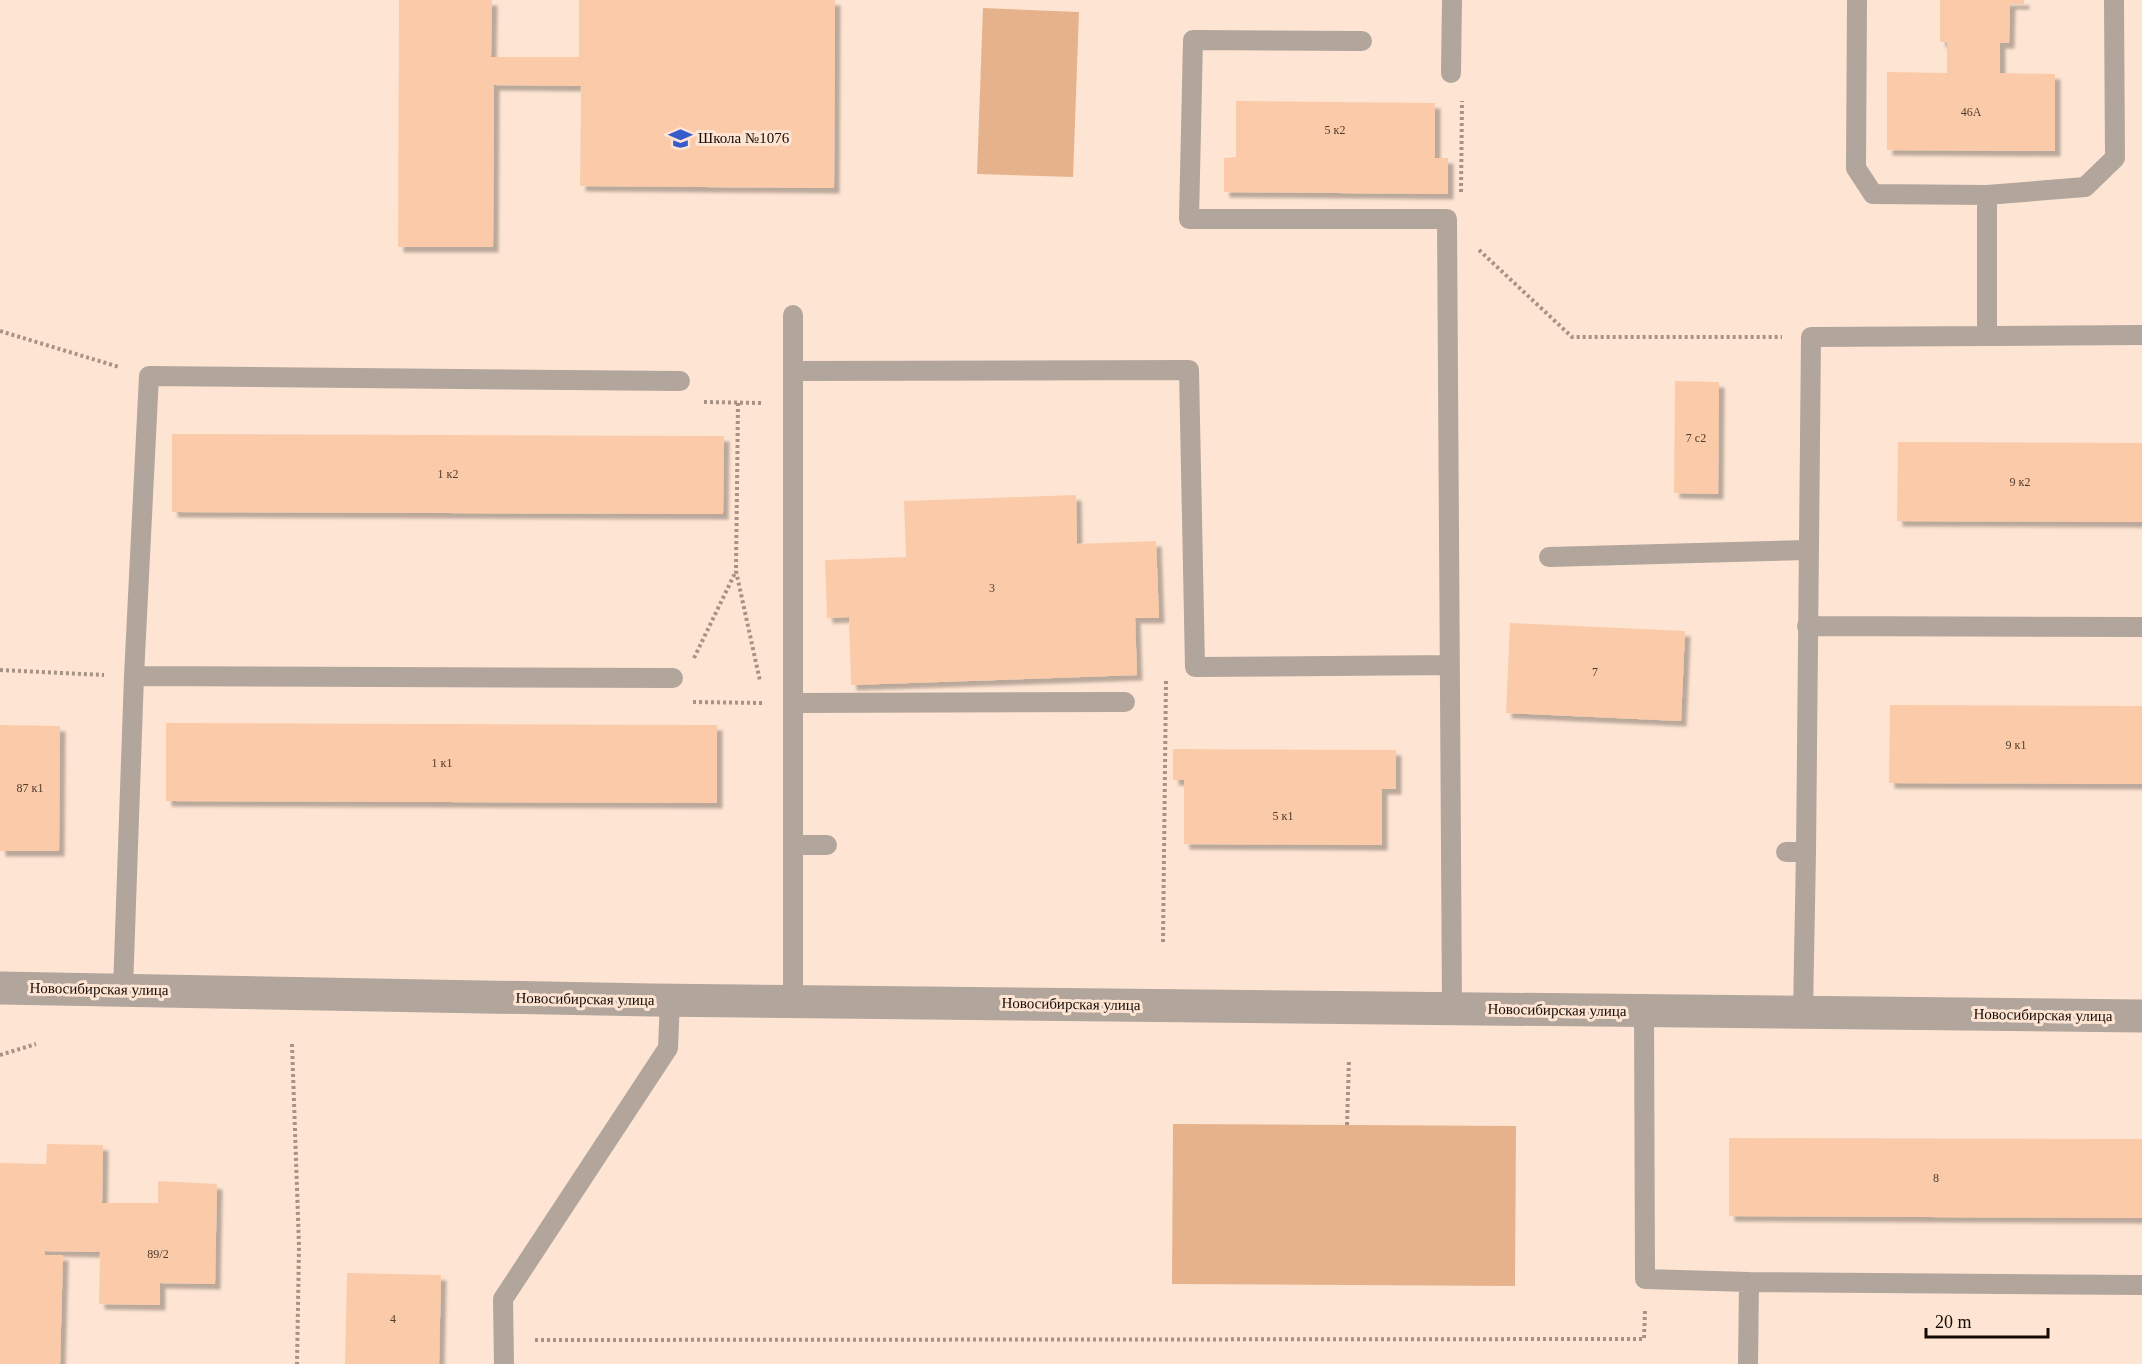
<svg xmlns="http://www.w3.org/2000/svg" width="2142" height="1364" font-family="'Times New Roman',serif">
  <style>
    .green { fill: #e6b28c }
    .building { fill: #fbcba9; filter: url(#shadow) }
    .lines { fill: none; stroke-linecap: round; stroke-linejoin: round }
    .path { stroke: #a69385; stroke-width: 4; stroke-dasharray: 3 3; stroke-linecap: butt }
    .service { stroke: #b2a59c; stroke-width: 20 }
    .minor { stroke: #b2a59c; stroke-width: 33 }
    .labels { text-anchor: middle; stroke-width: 6; stroke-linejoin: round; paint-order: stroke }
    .number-label { font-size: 12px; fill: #4e3b2e }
    .poi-label { font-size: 15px; fill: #150b05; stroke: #fee5d3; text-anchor: start }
    .street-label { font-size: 15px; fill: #150b05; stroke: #fee5d3 }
  </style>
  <defs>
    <filter id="shadow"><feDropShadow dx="5.5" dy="5.5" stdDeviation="1.5" flood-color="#0004"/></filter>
  </defs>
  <rect width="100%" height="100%" fill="#fee5d3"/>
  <!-- green -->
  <path class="green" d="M983,8L1079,12L1073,177L977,174Z
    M1173,1124L1516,1126L1515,1286L1172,1284Z"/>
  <!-- building -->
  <path class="building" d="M399,0H492L491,57H579V0H835L834,188L580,186L581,86L494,85L493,247H398Z
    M1940,0H2024V4H2010L2009,43H2000V73L2055,74V151L1887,150V72L1947,73V42H1940Z
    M1236,101L1435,103V158H1448V194L1224,192V158L1236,157Z
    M1675,381L1719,382L1718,494L1674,493Z
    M172,434L724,436L723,514L172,512Z
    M1898,442L2142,443V522L1897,521Z
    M1076,495L1077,544L1156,541L1159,618H1135L1137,675L851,685L849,617L827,618L825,560L906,557L904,501Z
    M1510,623L1685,631L1681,721L1506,713Z
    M1890,705L2142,706V784L1889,783Z
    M166,723L717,725V803L166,801Z
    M0,725L60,726L59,851H0Z
    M1173,749L1396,750V789H1382V845L1184,844V780H1173Z
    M1729,1138L2142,1139V1218L1729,1216Z
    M47,1144L103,1145L102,1203H158V1181L217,1184L215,1284L160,1283V1305L99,1304L100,1252L45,1251V1255H63L60,1364H0V1163L46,1164Z
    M347,1273L441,1275L439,1364H345Z"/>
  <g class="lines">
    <!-- path -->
    <path class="path" d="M1461,192L1462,101
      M1479,250L1572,337H1782
      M0,331L119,367
      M704,402L762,403
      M738,403L736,571L760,681
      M694,658L736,571
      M0,670L104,675
      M693,702L763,703
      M1163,942L1166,681
      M292,1044L299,1246L297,1364
      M0,1055L36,1044
      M1347,1125L1349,1059
      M535,1340L1644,1339L1645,1310"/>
    <!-- service -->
    <path class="service" d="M1857,0L1856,168L1873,194L1987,195V336
      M1362,41L1193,40L1189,219H1447L1452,1008
      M1451,73L1452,0
      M1987,195L2085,187L2115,158L2114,0
      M793,315V1001
      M793,371L1189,370L1195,667L1450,665
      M1549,557L1808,550
      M1807,626L2142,627
      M134,676L149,376L680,381
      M793,703L1125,702
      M794,845H827
      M1786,852H1806L1803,1012
      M1806,852L1811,337L2142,335
      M123,989L134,676L673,678
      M1644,1011L1645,1279L1749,1282L1748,1364
      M1749,1282L2142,1285
      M504,1364L503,1299L668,1048L670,1000"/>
    <!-- minor -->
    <path class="minor" d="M0,988L652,1000L2142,1016"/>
  </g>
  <!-- icons -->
  <defs>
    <symbol id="school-bare" viewBox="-9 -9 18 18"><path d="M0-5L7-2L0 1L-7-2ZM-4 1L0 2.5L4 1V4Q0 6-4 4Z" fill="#385bcc" stroke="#fee5d3" stroke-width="2.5" paint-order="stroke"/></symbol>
  </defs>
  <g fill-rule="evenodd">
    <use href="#school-bare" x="664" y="122" width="33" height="33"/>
  </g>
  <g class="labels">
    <!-- number labels -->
    <g class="number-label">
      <text x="1971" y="116">46А</text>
      <text x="1335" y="134">5 к2</text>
      <text x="1696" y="442">7 c2</text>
      <text x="448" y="478">1 к2</text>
      <text x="2020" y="486">9 к2</text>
      <text x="992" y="592">3</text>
      <text x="1595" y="676">7</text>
      <text x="2016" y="749">9 к1</text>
      <text x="442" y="767">1 к1</text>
      <text x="30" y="792">87 к1</text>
      <text x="1283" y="820">5 к1</text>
      <text x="1936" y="1182">8</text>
      <text x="158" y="1258">89/2</text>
      <text x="393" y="1323">4</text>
    </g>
    <!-- poi labels -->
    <g class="poi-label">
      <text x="698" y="143">Школа №1076</text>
    </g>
    <!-- street labels -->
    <g class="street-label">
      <text transform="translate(99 989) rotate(1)" y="5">Новосибирская улица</text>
      <text transform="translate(585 999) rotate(1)" y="5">Новосибирская улица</text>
      <text transform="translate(1071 1004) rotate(1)" y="5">Новосибирская улица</text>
      <text transform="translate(1557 1010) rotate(1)" y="5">Новосибирская улица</text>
      <text transform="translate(2043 1015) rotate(1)" y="5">Новосибирская улица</text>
    </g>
  </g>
  <!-- scale -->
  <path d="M1926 1328v9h122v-9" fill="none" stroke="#150b05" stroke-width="3"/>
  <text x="1935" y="1328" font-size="18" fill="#150b05" stroke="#fee5d3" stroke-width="4.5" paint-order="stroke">20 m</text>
</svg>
